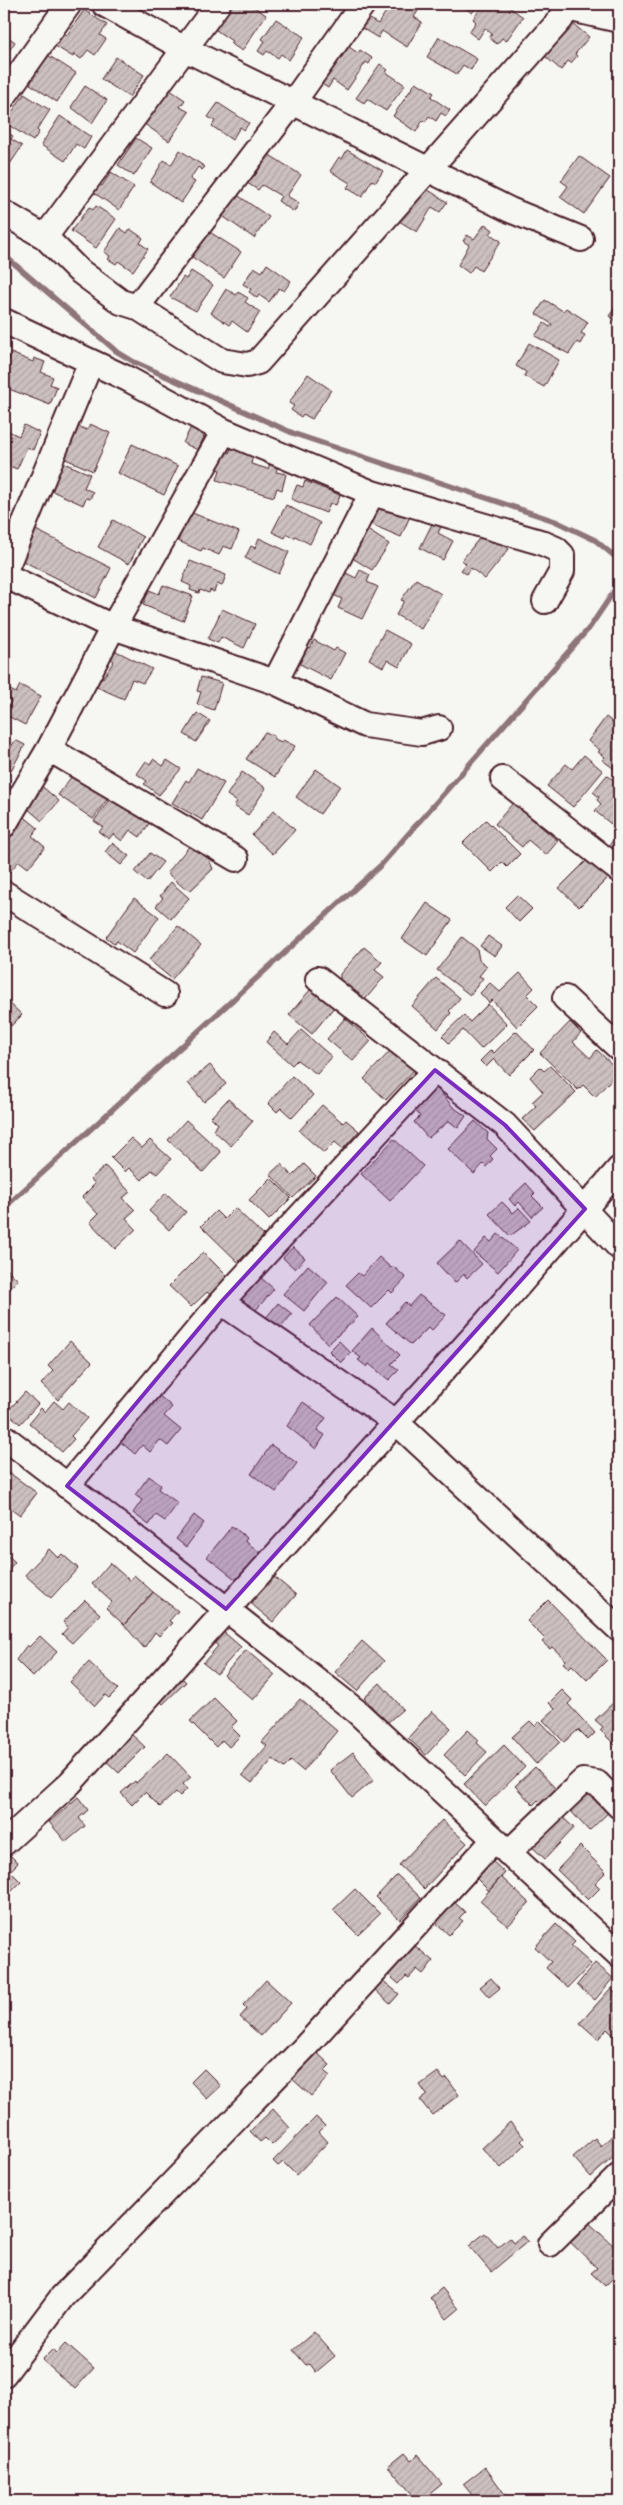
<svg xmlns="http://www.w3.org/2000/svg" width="623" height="2505" font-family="Caveat,sans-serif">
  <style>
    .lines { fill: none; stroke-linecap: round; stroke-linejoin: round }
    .stream { stroke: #8e747a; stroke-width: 5.5 }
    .building { fill: url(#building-hatch); stroke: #4a1f2b }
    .minor-casing { stroke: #4a1f2b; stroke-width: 28 }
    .minor { stroke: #f6f6f2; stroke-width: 24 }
    .marked { fill: #7b2cbf; fill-opacity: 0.2; stroke: #7b2cbf; stroke-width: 4; stroke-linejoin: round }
  </style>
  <defs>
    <pattern id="building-hatch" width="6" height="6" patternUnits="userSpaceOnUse" patternTransform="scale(1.25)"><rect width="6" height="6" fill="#ccc1c0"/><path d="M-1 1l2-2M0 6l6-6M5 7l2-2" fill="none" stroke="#b1a5a5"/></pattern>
  </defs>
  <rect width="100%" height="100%" fill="#f6f6f2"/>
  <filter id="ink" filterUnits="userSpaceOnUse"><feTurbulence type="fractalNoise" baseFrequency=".02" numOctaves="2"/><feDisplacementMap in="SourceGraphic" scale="10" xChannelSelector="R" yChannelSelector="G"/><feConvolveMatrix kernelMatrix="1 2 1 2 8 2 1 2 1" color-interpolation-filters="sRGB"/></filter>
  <g filter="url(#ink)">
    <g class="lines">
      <!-- stream -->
      <path class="stream" d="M4,255L116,351L134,362L295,434L555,521L595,540L619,560
        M4,1208L381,865L590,627L619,584"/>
    </g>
    <!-- building -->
    <path class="building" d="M224,4H250L266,15L242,51L230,43L232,41L213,28Z
      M391,4L404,10L408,5L418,11L414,17L422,22L407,47L382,31L378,38L360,27L366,17L378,24Z
      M460,4H479L472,13Z
      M484,4H505L523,17L506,41L502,38L497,44L489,38L492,34L485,28L478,39L469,32L476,22L473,19Z
      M84,10L107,25L100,35L106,39L95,55L88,50L81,59L74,54L73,57L55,46L64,33L67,35Z
      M276,19L304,37L289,60L281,54L278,58L267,51L264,55L258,51L265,41L262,39Z
      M567,19L589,37L575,54L577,56L571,63L568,61L561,70L539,51Z
      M4,34L15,42L8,52L4,50Z
      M439,37L477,59L471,70L463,65L457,74L427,57Z
      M346,45L358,53L360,50L372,58L369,64L366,62L347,90L333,80L328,88L320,83Z
      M43,52L76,73L57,102L30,84L33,79L27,76Z
      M116,57L144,75L129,97L101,79Z
      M380,64L388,70L386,72L405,85L386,111L367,99L364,103L356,98Z
      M416,82L434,93L431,97L450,110L446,116L441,113L436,121L429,116L425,122L423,120L416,132L393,116Z
      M85,86L107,100L92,123L71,107Z
      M164,86L185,100L180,107L189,112L169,141L140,121Z
      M24,94L50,110L37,130L39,132L33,141L4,122V111L6,106L13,111Z
      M218,103L249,123L244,130L240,127L232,140L212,126L215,121L208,117Z
      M60,116L91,137L84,149L76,144L65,161L41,145Z
      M6,132L13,136L11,139L22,146L10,164L4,160V135Z
      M136,138L152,148L134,176L118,165Z
      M180,150L205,167L202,170L198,167L190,179L195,182L181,203L150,182L164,160L171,165Z
      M347,150L383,171L376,182L372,180L362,197L347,188L350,183L330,171L339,157L342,159Z
      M268,154L301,175L287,196L299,203L294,212L278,201L281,196L262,185L258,190L244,181L249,173L255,176Z
      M579,156L610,178L584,214L560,197L568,186L561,181Z
      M111,172L134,187L119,210L93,192L98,184L102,186Z
      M419,184L447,202L440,212L432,207L417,232L399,221Z
      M236,194L269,217L254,238L221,215Z
      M96,206L116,219L96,248L71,231L89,207L93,210Z
      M485,224L493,230L490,234L501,241L481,271L474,266L469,273L458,265L469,245L463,241L467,235L474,239Z
      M120,228L127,233L130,229L143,238L140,243L148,249L133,271L118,261L116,264L108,259L110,256L104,252Z
      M205,229L241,252L224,278L189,255Z
      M267,264L291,281L284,291L279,288L269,302L259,295L257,298L249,292L251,289L243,284L254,267L262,272Z
      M191,271L213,285L196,311L170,297L183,277L186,279Z
      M226,289L236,295L238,292L248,298L245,302L260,312L247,332L232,321L229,325L211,313Z
      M545,300L563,311L566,308L588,322L581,333L585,335L580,344L577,342L569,354L535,336L544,323L550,327L552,324L536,314Z
      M619,302V323L609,316Z
      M529,343L559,360L544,387L524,376L526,372L516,366Z
      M11,353L33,362L34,358L45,362L41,372L53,377L50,384L57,387L50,405L4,387V371Z
      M308,374L331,390L312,419L303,414L301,417L291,410L294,406L289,403Z
      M73,424L87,430L90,424L110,433L93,471L59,456Z
      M24,425L40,433L33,450L27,447L17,469L4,464V429L19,436Z
      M192,425L206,432L198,450L183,443Z
      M132,444L178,466L164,495L118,473Z
      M231,448L253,455L251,464L268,469L270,463L278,465L276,472L286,474L282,490L277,488L274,497L217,480L220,470L215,468L220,450L229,453Z
      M59,461L90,474L84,488L93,492L90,499L86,498L83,505L50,490Z
      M305,481L340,495L336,505L330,503L326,513L291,499L297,485L303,487Z
      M377,502L410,516L401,537L368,523Z
      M286,505L320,523L310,544L295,536L294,538L287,534L285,538L272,532Z
      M190,512L239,532L232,549L223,546L219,555L203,548L201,551L178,541Z
      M436,516L444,521L438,533L453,541L443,560L420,548Z
      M113,520L143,537L129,564L98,547Z
      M32,528L111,568L96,598L17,558Z
      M366,529L389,544L372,570L349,556Z
      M485,531L509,549L485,579L471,568L466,574L461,570L466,564L462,560Z
      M259,538L289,552L279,574L245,558L251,546L255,548Z
      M190,561L226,575L222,586L217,584L214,592L210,590L209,593L200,590L199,593L190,590L191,586L182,582Z
      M340,570L356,578L360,570L370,575L367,582L378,587L362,619L338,608L342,599L329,593Z
      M416,579L441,594L421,629L396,615L404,601L401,600Z
      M163,585L193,596L183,621L143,605L149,590L159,594Z
      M222,609L255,624L244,648L221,637L218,643L208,639Z
      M385,630L411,644L399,667L387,660L383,667L369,659Z
      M314,640L334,651L336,648L345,653L331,680L298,663L307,646L310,648Z
      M114,650L152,669L143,683L132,679L124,699L90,684L96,674L103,678L114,661L109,657Z
      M201,677L222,683L214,710L197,704L201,692L197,691Z
      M20,685L41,696L25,725L4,714L11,701L6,698L10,690L16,693Z
      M197,713L210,721L196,742L184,734Z
      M606,717L619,727V765L616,770L602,760L605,757L598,752L600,750L588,741Z
      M265,732L274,736V739L282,742L283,740L295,746L275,777L246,759Z
      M15,740L25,745L4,783V760Z
      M584,755L603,771L573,807L547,786L566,764L572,769Z
      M153,759L163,766L167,760L181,769L159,795L144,784L147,781L137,774L146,761L150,764Z
      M197,768L224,783L202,820L172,803L186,780L189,782Z
      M77,769L111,794L93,819L58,795Z
      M316,769L340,786L320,814L296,797Z
      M242,772L266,788L248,815L234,806L237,802L227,795Z
      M607,775L619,785V814L611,824L595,811L601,804L597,800L599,797L593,792Z
      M37,782L59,801L42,821L20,802Z
      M111,797L154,816L140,837L130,830L122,841L113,834L109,839L99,832L103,827L94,821Z
      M513,803L558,841L546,855L528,840L522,847L495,824Z
      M274,810L295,830L273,854L252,835Z
      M21,814L38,828L32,836L45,847L28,868L19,861L7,875L4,872V860L10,852L7,850L4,853V835Z
      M486,820L520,854L507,867L502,862L492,872L463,843Z
      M616,836L619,838V855L608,847Z
      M112,843L129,856L121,865L105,852Z
      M192,843L208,857L213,869L191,890L184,888L167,873Z
      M150,853L163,862L147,882L135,872Z
      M591,856L611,875L579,907L559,888Z
      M171,882L189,898L171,919L156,906L163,898L160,896Z
      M517,895L532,909L519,922L505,907Z
      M134,898L159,917L133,953L117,941L115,944L106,937Z
      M427,903L452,920L427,956L402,939Z
      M178,926L201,945L172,979L149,960Z
      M488,936L502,946L495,956L480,946Z
      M462,937L477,949L479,960L487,966L479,976L483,978L470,995L437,970Z
      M364,947L382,962L375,970L384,977L363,1002L340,983V974Z
      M520,973L534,988L527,995L538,1006L517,1027L492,1000L489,1003L480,993L490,983L500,992Z
      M436,978L460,998L449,1011L451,1013L438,1029L412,1006Z
      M310,990L335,1006L312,1034L289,1015Z
      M4,998L22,1015L11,1026L4,1019Z
      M488,1004L507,1024L481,1049L463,1030L449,1043L442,1036L464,1015L470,1022Z
      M345,1018L371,1041L353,1061L327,1039Z
      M570,1022L581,1033L573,1042L590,1058L597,1050L619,1071L595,1097L583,1085L578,1090L540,1053Z
      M301,1030L332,1057L317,1074L297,1060L292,1065L266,1042L274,1032L288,1044Z
      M516,1031L534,1050L509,1075L494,1059L486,1067L480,1061L491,1050L494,1053Z
      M393,1048L415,1069L386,1100L364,1079Z
      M210,1065L226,1084L204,1102L188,1083Z
      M550,1066L576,1092L535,1131L522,1119L536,1106L532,1102L543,1092L530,1077L540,1067L544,1071Z
      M292,1076L313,1095L292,1118L281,1108L277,1112L268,1103Z
      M436,1087L453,1107L466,1116L458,1128L449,1121L428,1138L414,1122L420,1116L412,1107Z
      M228,1099L253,1121L231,1146L213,1130L218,1124L211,1117Z
      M322,1105L343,1123L346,1120L359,1131L343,1149L335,1142L324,1153L299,1131Z
      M186,1120L221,1152L203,1172L168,1140Z
      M475,1121L488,1133L487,1139L497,1149L490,1156L493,1159L486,1167L483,1164L474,1174L448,1149Z
      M131,1138L142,1148L150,1140L171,1159L157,1174L152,1170L142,1180L129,1168L125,1172L111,1158Z
      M394,1139L423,1166L390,1201L361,1174Z
      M281,1164L292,1176L304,1164L316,1176L293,1198L270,1174Z
      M105,1166L130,1192L123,1198L135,1210L126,1218L136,1229L115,1249L90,1222L98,1214L82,1197L95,1184L91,1179Z
      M271,1178L291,1198L269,1220L249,1200Z
      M526,1183L535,1193L532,1196L543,1207L532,1217L519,1202L515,1206L509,1199Z
      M166,1193L186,1212L169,1230L149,1211Z
      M502,1202L513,1213L519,1208L531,1221L510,1236L489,1214Z
      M235,1208L264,1236L238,1262L201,1226L216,1211L224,1219Z
      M498,1234L517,1250L498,1272L474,1252L486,1238L491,1242Z
      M460,1241L482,1264L467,1278L464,1274L455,1283L437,1263Z
      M293,1247L305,1258L295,1269L283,1258Z
      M203,1252L231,1280L213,1298L207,1292L191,1307L169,1286Z
      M379,1257L391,1268L393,1266L406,1278L392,1293L389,1290L371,1308L346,1285L358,1273L362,1276Z
      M308,1265L328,1282L304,1311L283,1294Z
      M4,1266L18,1280L4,1294Z
      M254,1272L274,1289L255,1311L236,1294Z
      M419,1295L446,1315L432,1330L429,1327L411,1345L386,1323L405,1302L409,1306Z
      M337,1297L358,1317L328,1344L310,1325Z
      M278,1303L292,1314L279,1330L265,1319Z
      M372,1328L400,1355L391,1364L399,1370L389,1380L369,1364L367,1367L358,1360L361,1358L352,1351Z
      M70,1341L92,1362L58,1400L41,1384L53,1371L48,1366Z
      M339,1341L351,1353L341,1363L329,1351Z
      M25,1392L38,1404L20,1424L7,1412Z
      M155,1392L172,1407L164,1416L181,1430L168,1446L160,1440L150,1452L142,1445L135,1454L117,1439Z
      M54,1401L63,1409L69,1402L87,1418L71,1436L74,1439L62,1452L29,1423L41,1408L45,1412Z
      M303,1402L326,1418L317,1430L325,1435L316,1449L287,1426Z
      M271,1445L297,1463L276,1492L251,1474Z
      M4,1469L37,1493L20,1515L4,1503Z
      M149,1476L161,1485L158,1489L178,1503L165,1521L156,1515L149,1525L133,1513L142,1500L135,1495Z
      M194,1515L204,1523L186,1547L176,1539Z
      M232,1526L247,1538L245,1541L261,1553L239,1582L207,1557Z
      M49,1549L58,1558L62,1554L78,1568L51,1598L25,1575Z
      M4,1552L15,1562L4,1575Z
      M110,1563L129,1580L134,1575L153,1592L124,1625L106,1608L112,1602L92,1584Z
      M271,1574L296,1595L273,1622L248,1601Z
      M153,1592L178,1611L169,1621L172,1623L159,1636L155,1632L144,1648L124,1625Z
      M85,1600L100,1614L72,1643L62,1634L68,1627L63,1622Z
      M548,1600L607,1660L587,1680L572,1665L569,1668L563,1663L566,1660L552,1647L550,1649L542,1642L545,1639L527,1621Z
      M219,1628L241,1647L217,1674L203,1663L218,1646L210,1639Z
      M40,1636L57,1652L33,1677L16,1660L27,1645L29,1647Z
      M362,1641L384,1661L357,1691L335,1672Z
      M246,1650L275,1675L253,1700L224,1675Z
      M89,1662L118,1689L109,1698L105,1695L95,1706L70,1682Z
      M177,1673L186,1682L163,1704L154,1695Z
      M380,1683L403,1709L387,1723L364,1698Z
      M562,1690L572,1700L568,1704L595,1733L588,1740L578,1730L564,1742L543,1720L555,1709L549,1703Z
      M214,1698L237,1721L231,1727L240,1736L229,1747L222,1740L216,1747L190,1721Z
      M300,1699L337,1731L303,1771L291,1761L284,1768L273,1759L252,1783L242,1775L267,1746L262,1742Z
      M615,1701L619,1706V1743L616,1746L600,1730L603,1727L595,1720Z
      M432,1711L451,1728L426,1755L408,1738Z
      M530,1721L535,1726L540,1721L560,1742L536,1764L512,1737Z
      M468,1730L479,1740L477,1743L487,1752L465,1775L444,1755Z
      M129,1732L145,1747L119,1773L103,1758Z
      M504,1745L525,1767L485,1806L464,1784Z
      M353,1752L374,1780L352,1798L330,1770Z
      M168,1753L191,1777L183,1784L187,1789L180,1796L176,1792L160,1807L145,1792L132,1805L121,1793L135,1781L136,1783Z
      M535,1767L558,1791L543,1805L538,1800L533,1805L515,1786Z
      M592,1788L612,1809L589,1831L569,1809Z
      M78,1797L88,1810L79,1818L85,1826L66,1842L49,1822Z
      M556,1811L574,1828L545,1859L527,1842Z
      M442,1820L467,1843L424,1889L399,1865Z
      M580,1846L606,1872L595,1883L600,1888L588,1900L557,1870Z
      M7,1852L18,1863L10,1871L21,1882L4,1899V1856Z
      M488,1857L505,1873L489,1891L477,1879L474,1883L468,1878Z
      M397,1875L421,1898L400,1920L376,1897Z
      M501,1877L529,1903L508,1926L480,1901Z
      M355,1889L380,1914L358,1935L333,1910Z
      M453,1901L465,1912L459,1918L463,1921L449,1935L429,1916Z
      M556,1924L575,1942L571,1946L591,1964L568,1988L546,1968L551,1962L535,1947Z
      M408,1940L433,1961L423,1974L417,1969L409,1978L406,1976L399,1984L383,1970Z
      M595,1963L613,1978L595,2000L577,1985Z
      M491,1978L500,1988L489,1997L480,1987Z
      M381,1979L399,1994L390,2004L373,1988Z
      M266,1980L291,2003L261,2036L240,2017L247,2009L243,2005Z
      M611,1988L619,1996V2041L607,2029L598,2039L580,2023Z
      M312,2048L330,2065L324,2071L330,2076L311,2096L288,2075Z
      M204,2069L221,2086L207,2099L191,2082Z
      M438,2072L444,2080L447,2078L459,2095L432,2115L420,2100L427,2095L420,2085Z
      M273,2109L290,2128L272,2145L265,2138L260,2142L250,2131Z
      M316,2117L325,2126L319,2132L328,2142L296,2175L283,2162L278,2166L273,2161Z
      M510,2122L524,2138L521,2141L525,2145L501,2168L482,2148Z
      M613,2135L619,2142V2152L591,2177L573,2157L595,2138L601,2146Z
      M619,2201V2214L613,2206Z
      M586,2220L615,2247L619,2242V2272L605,2286L591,2273L597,2268L567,2239Z
      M485,2233L498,2248L510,2238L514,2243L522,2236L528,2241L491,2272L469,2246Z
      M442,2288L459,2309L447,2319L430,2298Z
      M314,2332L335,2356L316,2372L310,2364L306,2365L293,2350Z
      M66,2343L94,2368L75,2389L42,2360L53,2349L57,2353Z
      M404,2453L411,2461L417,2455L442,2484L421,2501H418L388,2466Z
      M485,2467L507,2497L501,2501H477L463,2484Z"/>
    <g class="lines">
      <defs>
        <path id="minor" d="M104,4L185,49L510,210L581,239
          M562,4L567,8L619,20
          M4,96L69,4
          M4,213L45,237L78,270L121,302L137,307L222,361L247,365L258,362L561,19L567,8
          M45,237L218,4
          M137,307L294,101L363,4
          M4,321L128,379L224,431L372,493L540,542L556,549L562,555V571L545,601
          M4,573L91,362
          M4,575L113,627L275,682L365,725L422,733L439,728
          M275,682L372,493
          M49,749L236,859
          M503,779L619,870
          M4,825L49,749L113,627L224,431
          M4,893L165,994
          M318,979L505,1125L619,1247
          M565,998L619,1048
          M221,1302L396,1422L619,1629
          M4,1437L123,1528L356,1711L619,1955
          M67,1486L221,1302L435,1070
          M4,1843L70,1783L485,1324L619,1169
          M508,1853L583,1781L597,1783L619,1806
          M550,2244L619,2176
          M4,2374L62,2297L305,2047L494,1840"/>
      </defs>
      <!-- minor casing -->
      <use href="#minor" class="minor-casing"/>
      <!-- minor -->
      <use href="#minor" class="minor"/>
    </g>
  </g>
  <!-- marked area -->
  <path class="marked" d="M435,1070L505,1125L585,1209L226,1609L67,1486L221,1302Z"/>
  <!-- margin -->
  <rect width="623" height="2505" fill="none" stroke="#f6f6f2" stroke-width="20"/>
  <rect x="10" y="10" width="603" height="2485" fill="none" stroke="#4a1f2b" stroke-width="2" filter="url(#ink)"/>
</svg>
